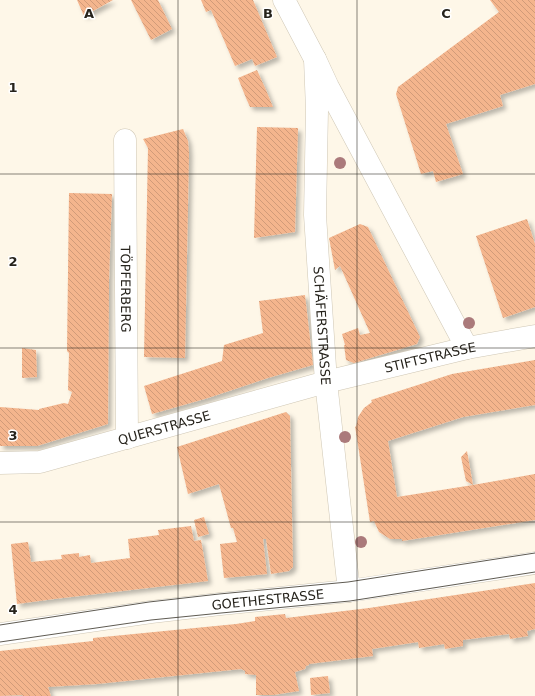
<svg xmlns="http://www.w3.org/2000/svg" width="535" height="696" font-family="'DejaVu Sans',sans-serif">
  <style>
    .building { fill: url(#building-back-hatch); filter: url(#shadow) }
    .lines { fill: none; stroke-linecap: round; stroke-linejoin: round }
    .street-casing { stroke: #cfc7b5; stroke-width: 23 }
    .street { stroke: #fff; stroke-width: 22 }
    .tram { stroke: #5f5b52; stroke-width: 1 }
    .tree { fill: #ab7a7b }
    .grid { fill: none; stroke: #26231c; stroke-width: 1; stroke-opacity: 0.55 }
    .labels { text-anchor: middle; stroke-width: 3; stroke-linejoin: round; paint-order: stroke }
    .street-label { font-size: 13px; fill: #26231c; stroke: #fff }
    .grid-label { font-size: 13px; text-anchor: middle; font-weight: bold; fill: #26231c; stroke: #fff; stroke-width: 3; stroke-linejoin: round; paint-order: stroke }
  </style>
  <defs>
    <pattern id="building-back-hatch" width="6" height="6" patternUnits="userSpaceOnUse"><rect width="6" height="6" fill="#f4b58d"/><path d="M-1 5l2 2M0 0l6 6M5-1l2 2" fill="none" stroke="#d19b79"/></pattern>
    <filter id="shadow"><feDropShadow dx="3.5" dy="3.5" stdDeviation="2" flood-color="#0004"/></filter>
  </defs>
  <rect width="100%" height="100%" fill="#fef7e8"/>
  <!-- building -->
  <path class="building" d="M77,0H113L84,16Z
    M131,0H158L172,29L151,40Z
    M201,0H253L277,57L255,66L252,59L235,66L211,10L206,12Z
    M490,0H535V84L500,95L503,106L446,124L463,174L436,182L433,171L421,174L396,94L398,87L499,12Z
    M257,70L266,90L273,107H250L246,98L238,78Z
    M257,127L298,128L295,232L254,238Z
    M183,129L188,141L189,153L185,358L144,357L148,148L143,139Z
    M69,193L112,194L109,280L108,424L37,446H0V407L39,410V409L64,403L68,404L72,392L68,390L69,353L67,351Z
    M527,219L535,244V307L503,318L476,236Z
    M360,224L368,227L420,337L417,344L354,363L346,360L344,345H345L342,334L358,328L360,335L370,333L340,266L335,270L329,238Z
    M305,295L313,365L268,378L208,398L152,414L144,386L222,361L224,345L263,333L259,301Z
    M22,348L36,350L37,377L22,378Z
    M535,360V405L463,417L388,441L397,497L473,485L466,481L461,457L467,451L473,485L535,474V520L402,541V539H390L379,532L374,521L370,522L355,426L356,427L358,417L364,408L372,402L371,400L452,374Z
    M286,412L290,416L293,567L289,571L271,574L266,539H263L267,574L224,578L220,544L237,542L233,528H231L219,484L188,494L177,447Z
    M204,517L209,534L198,537L194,520Z
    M191,526L194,541L201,540L208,581L54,599L17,604L11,544L28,542L31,562L62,559L61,555L79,553V557L90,555L91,563L130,558L128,539L159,535L158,530Z
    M535,583V629L527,631L528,636L510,639L509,634L463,640V646L445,649L444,644L419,648L418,642L372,649L373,656L309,664V665L306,666L305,669L295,672L299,691L273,695H256V675L245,674V671L241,669L97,684L48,687L51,696H23L22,695L0,696V651L93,641V638L236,624L255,621V617L285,614L286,618L369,608Z
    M328,676L330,693L311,695L310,678Z"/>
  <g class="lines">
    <defs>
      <g id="street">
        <path d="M284,0L315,59L328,87L467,348"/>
        <path id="s1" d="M315,59L317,110L315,215L326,382L349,591"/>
        <path id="s2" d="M125,140L127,438"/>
        <path id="s3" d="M0,463L40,462L326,382L467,348L535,336"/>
        <path id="s4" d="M0,634L151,612L220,604L349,591L535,563"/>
      </g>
    </defs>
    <!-- street casing -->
    <use href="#street" class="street-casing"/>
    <!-- street -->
    <use href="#street" class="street"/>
    <!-- tram -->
    <path class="tram" d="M0,625L149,602L219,594L348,582L535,553
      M0,642L151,620L221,613L350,601L535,572"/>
  </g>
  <!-- trees -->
  <g class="tree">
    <circle cx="340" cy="163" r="6"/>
    <circle cx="469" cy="323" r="6"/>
    <circle cx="345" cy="437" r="6"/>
    <circle cx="361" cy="542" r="6"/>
  </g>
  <!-- grid -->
  <path class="grid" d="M178,0V696M357,0V696M0,174H535M0,348H535M0,522H535"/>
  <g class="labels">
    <!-- street labels -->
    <g class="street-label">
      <text dy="5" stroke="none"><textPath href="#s2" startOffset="149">TÖPFERBERG</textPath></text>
      <text dy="5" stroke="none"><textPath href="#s1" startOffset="267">SCHÄFERSTRASSE</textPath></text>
      <text dy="5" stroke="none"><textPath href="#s3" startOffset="444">STIFTSTRASSE</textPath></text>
      <text dy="5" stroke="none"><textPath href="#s3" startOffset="169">QUERSTRASSE</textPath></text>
      <text dy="5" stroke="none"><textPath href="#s4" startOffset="270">GOETHESTRASSE</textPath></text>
    </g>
  </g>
  <g class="grid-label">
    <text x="89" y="18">A</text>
    <text x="268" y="18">B</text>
    <text x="446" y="18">C</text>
    <text x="13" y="92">1</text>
    <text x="13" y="266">2</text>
    <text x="13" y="440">3</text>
    <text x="13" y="614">4</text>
  </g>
</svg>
